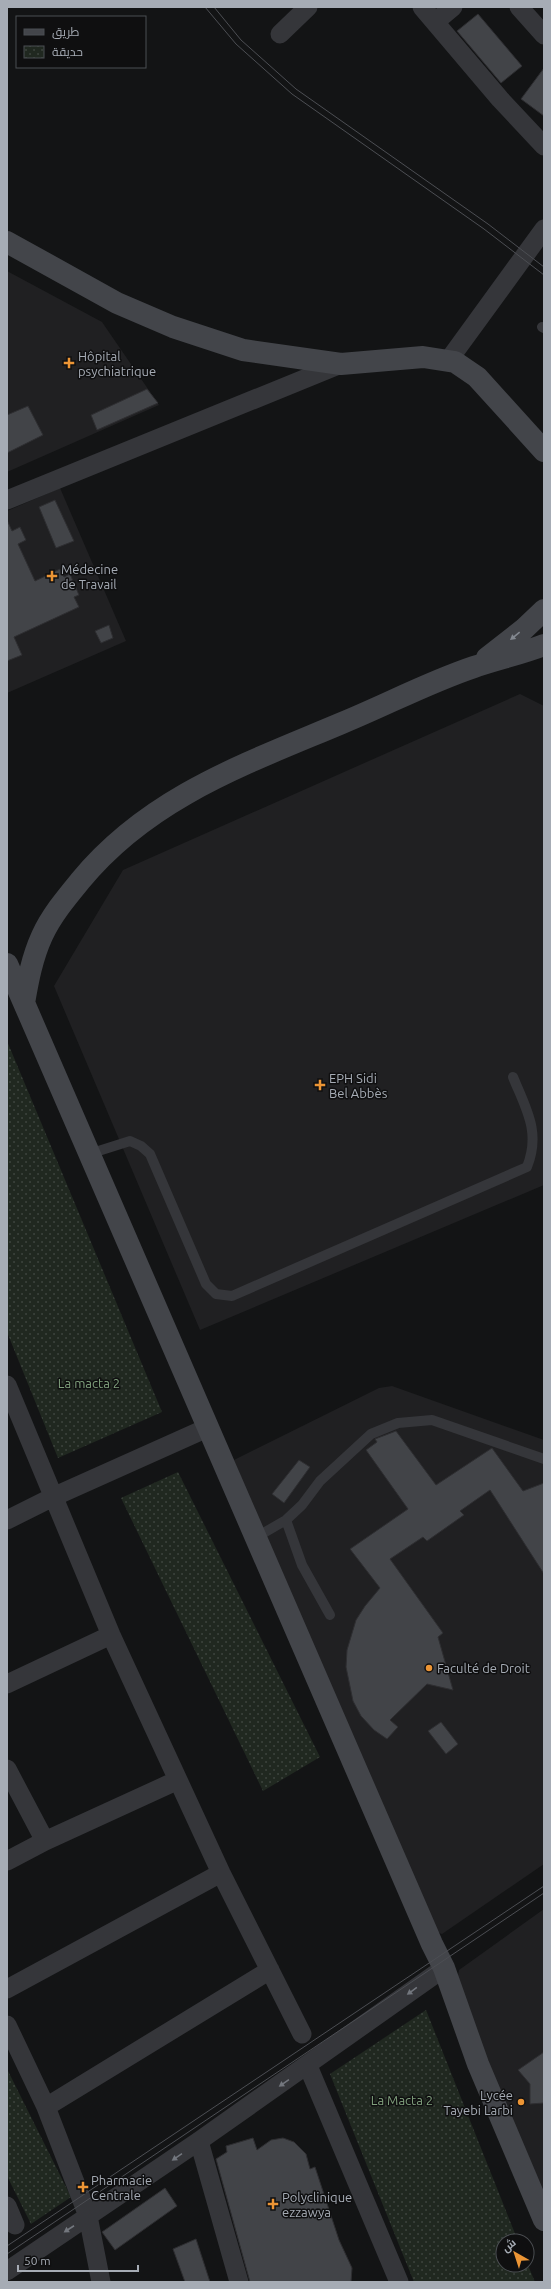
<svg xmlns="http://www.w3.org/2000/svg" width="551" height="2289" font-family="Ubuntu,Cairo,sans-serif">
  <style>
    .built { fill: #202022 }
    .park { fill: url(#park-dots) }
    .building { fill: #424448; stroke: #2e2e31 }
    .lines { fill: none; stroke-linecap: round; stroke-linejoin: round }
    .lane { stroke: #35363a; stroke-width: 10 }
    .street { stroke: #35363a; stroke-width: 19 }
    .secondary { stroke: #43454a; stroke-width: 22 }
    .tram { stroke: #4c4e53; stroke-width: 1 }
    .oneway { fill: #838890 }
    .oneway2 { fill: #73777e }
    .poi-dot { fill: #ec9535; stroke: #0f0f10; stroke-width: 1.5 }
    .labels { text-anchor: middle; stroke-width: 3; stroke-linejoin: round; paint-order: stroke }
    .poi-label { font-size: 13px; fill: #a6acb5; stroke: #0f0f10; text-anchor: start }
    .park-label { font-size: 13px; fill: #80a07d; stroke: #0f0f10 }
  </style>
  <defs>
    <pattern id="park-dots" width="8" height="8" patternUnits="userSpaceOnUse"><rect width="8" height="8" fill="#202820"/><path d="M2 2h.1M6 6h.1" fill="none" stroke="#3d443e" stroke-width="1.8" stroke-linecap="round"/></pattern>
  </defs>
  <rect width="100%" height="100%" fill="#131415"/>
  <!-- built -->
  <path class="built" d="M7,271L102,322L159,405L7,472Z
    M60,488L126,641L7,693V511Z
    M520,694L544,706V1185L200,1330L54,986L123,870Z
    M392,1386L544,1440V1864L442,1934L425,1928L234,1460L379,1388Z
    M544,1909V2206L454,1998L459,1970Z"/>
  <!-- park -->
  <path class="park" d="M7,1041L162,1412L58,1458L7,1332Z
    M178,1472L320,1757L263,1791L121,1498Z
    M426,2010L518,2241H503V2265H527V2263L535,2282H414L330,2074Z
    M7,2069L71,2197L31,2224L7,2176Z"/>
  <!-- building -->
  <path class="building" d="M478,14L522,66L501,83L457,31Z
    M544,68V116L521,99Z
    M147,389L158,403L97,430L91,415Z
    M28,406L43,435L7,453V415Z
    M55,500L74,541L56,548L39,507Z
    M7,520L12,531L20,527L26,540L18,544L35,581L60,569L64,577L70,574L79,595L74,597L79,607L14,637L22,655L7,661Z
    M109,625L113,638L101,643L95,631Z
    M396,1431L436,1485L492,1448L523,1491L544,1483V1574L490,1490L460,1511L464,1515L427,1541L423,1537L390,1559L443,1633L438,1637L453,1690L427,1684L390,1720L398,1727L387,1739L374,1730L361,1716L353,1701L346,1667L347,1650L356,1620L365,1606L380,1588L350,1549L408,1509L366,1450L377,1442L375,1439Z
    M299,1460L310,1467L284,1503L272,1494Z
    M441,1722L458,1744L446,1754L428,1731Z
    M544,2052V2103L530,2104V2084L518,2070Z
    M253,2138L257,2150L271,2140L283,2138L294,2142L306,2154L310,2169L315,2167L339,2240L352,2268L351,2282H250L216,2159L227,2152L226,2146Z
    M165,2188L177,2206L115,2250L102,2232Z
    M196,2239L210,2282H185L173,2249Z"/>
  <g class="lines">
    <!-- lane -->
    <path class="lane" d="M542,327L544,328
      M89,1154L130,1141L141,1146L150,1154L206,1284L216,1294L232,1296L527,1167C541,1132 526,1109 513,1077
      M286,1520L302,1565L330,1615
      M255,1538L286,1520L302,1505L320,1481L371,1434L398,1423L432,1420L544,1459"/>
    <!-- street -->
    <path class="street" d="M422,7L500,99L544,146
      M519,7L544,35
      M435,22L453,7
      M280,34L308,7
      M448,361L544,229
      M7,500L341,364
      M7,1385L111,1635L221,1873L302,2034
      M7,1520L53,1497L207,1428
      M7,1684L111,1635
      M7,1769L45,1841
      M7,1861L45,1841L178,1780
      M7,1989L221,1873
      M7,2025L46,2107L88,2216L101,2282
      M308,2066L399,2282
      M46,2107L270,1970
      M199,2141L239,2282
      M7,2206L15,2225
      M7,2271L199,2141L444,1968"/>
    <!-- secondary -->
    <path class="secondary" d="M7,242L117,303L173,327L243,350L341,364L423,357L455,362L477,377L544,451
      M544,645C521,654 497,659 474,667C429,682 386,705 342,723C245,764 149,797 80,881C66,898 51,916 42,936C32,958 28,980 24,1003L432,1944L444,1968L478,2064L544,2220
      M487,658L524,629L544,610
      M7,964L24,1003"/>
    <!-- tram -->
    <path class="tram" d="M205,7L236,44L292,94L484,229L544,275
      M214,7L241,40L296,89L488,224L544,267
      M7,2246L544,1886
      M7,2254L544,1893"/>
  </g>
  <!-- one-way arrows -->
  <defs><path id="oneway-solid" d="M-6-.8H1V-3.2L6.5 0L1 3.2V.8H-6Z"/></defs>
  <use class="oneway" href="#oneway-solid" transform="translate(515 636) rotate(141)"/>
  <g class="oneway2">
    <use href="#oneway-solid" transform="translate(412 1991) rotate(144)"/>
    <use href="#oneway-solid" transform="translate(284 2083) rotate(145)"/>
    <use href="#oneway-solid" transform="translate(177 2157) rotate(146)"/>
    <use href="#oneway-solid" transform="translate(69 2229) rotate(147)"/>
  </g>
  <!-- markers -->
  <g class="poi-dot">
    <path d="M67 357h4v4h4v4h-4v4h-4v-4h-4v-4h4z"/>
    <path d="M50 570h4v4h4v4h-4v4h-4v-4h-4v-4h4z"/>
    <path d="M318 1079h4v4h4v4h-4v4h-4v-4h-4v-4h4z"/>
    <circle cx="429" cy="1668" r="4"/>
    <circle cx="521" cy="2102" r="4"/>
    <path d="M81 2181h4v4h4v4h-4v4h-4v-4h-4v-4h4z"/>
    <path d="M271 2198h4v4h4v4h-4v4h-4v-4h-4v-4h4z"/>
  </g>
  <g class="labels">
    <!-- poi labels -->
    <g class="poi-label">
      <text x="78" y="361">Hôpital<tspan x="78" dy="15">psychiatrique</tspan></text>
      <text x="61" y="574">Médecine<tspan x="61" dy="15">de Travail</tspan></text>
      <text x="329" y="1083">EPH Sidi<tspan x="329" dy="15">Bel Abbès</tspan></text>
      <text x="437" y="1673">Faculté de Droit</text>
      <text x="513" y="2100" text-anchor="end">Lycée<tspan x="513" dy="15">Tayebi Larbi</tspan></text>
      <text x="91" y="2185">Pharmacie<tspan x="91" dy="15">Centrale</tspan></text>
      <text x="282" y="2202">Polyclinique<tspan x="282" dy="15">ezzawya</tspan></text>
    </g>
    <!-- park labels -->
    <g class="park-label">
      <text x="89" y="1388">La macta 2</text>
      <text x="402" y="2105">La Macta 2</text>
    </g>
  </g>
  <!-- border -->
  <rect width="551" height="2289" fill="none" stroke="#a6acb5" stroke-width="16"/>
  <!-- legend -->
  <rect x="16" y="16" width="130" height="52" fill="#0f0f10" stroke="#4b4e52"/>
  <rect x="24" y="29" width="20" height="6" fill="#43454a" stroke="#4b4e52"/>
  <text x="52" y="36" font-size="12" fill="#a6acb5">طريق</text>
  <rect x="24" y="46" width="20" height="12" fill="url(#park-dots)" stroke="#4b4e52"/>
  <text x="52" y="56" font-size="12" fill="#a6acb5">حديقة</text>
  <!-- north arrow -->
  <g transform="translate(515 2253) rotate(321)"><circle r="19" fill="#0f0f10" stroke="#4b4e52"/>
  <path d="M0-3L7 15L0 10L-7 15Z" fill="#ec9535"/>
  <text y="-6" font-size="11" font-weight="bold" text-anchor="middle" fill="#a6acb5">ش</text>
  </g>
  <!-- scale -->
  <path d="M18 2265v6h120v-6" fill="none" stroke="#a6acb5" stroke-width="2"/>
  <text x="24" y="2265" font-size="12" fill="#a6acb5" stroke="#0f0f10" stroke-width="3" paint-order="stroke">50 m</text>
</svg>
